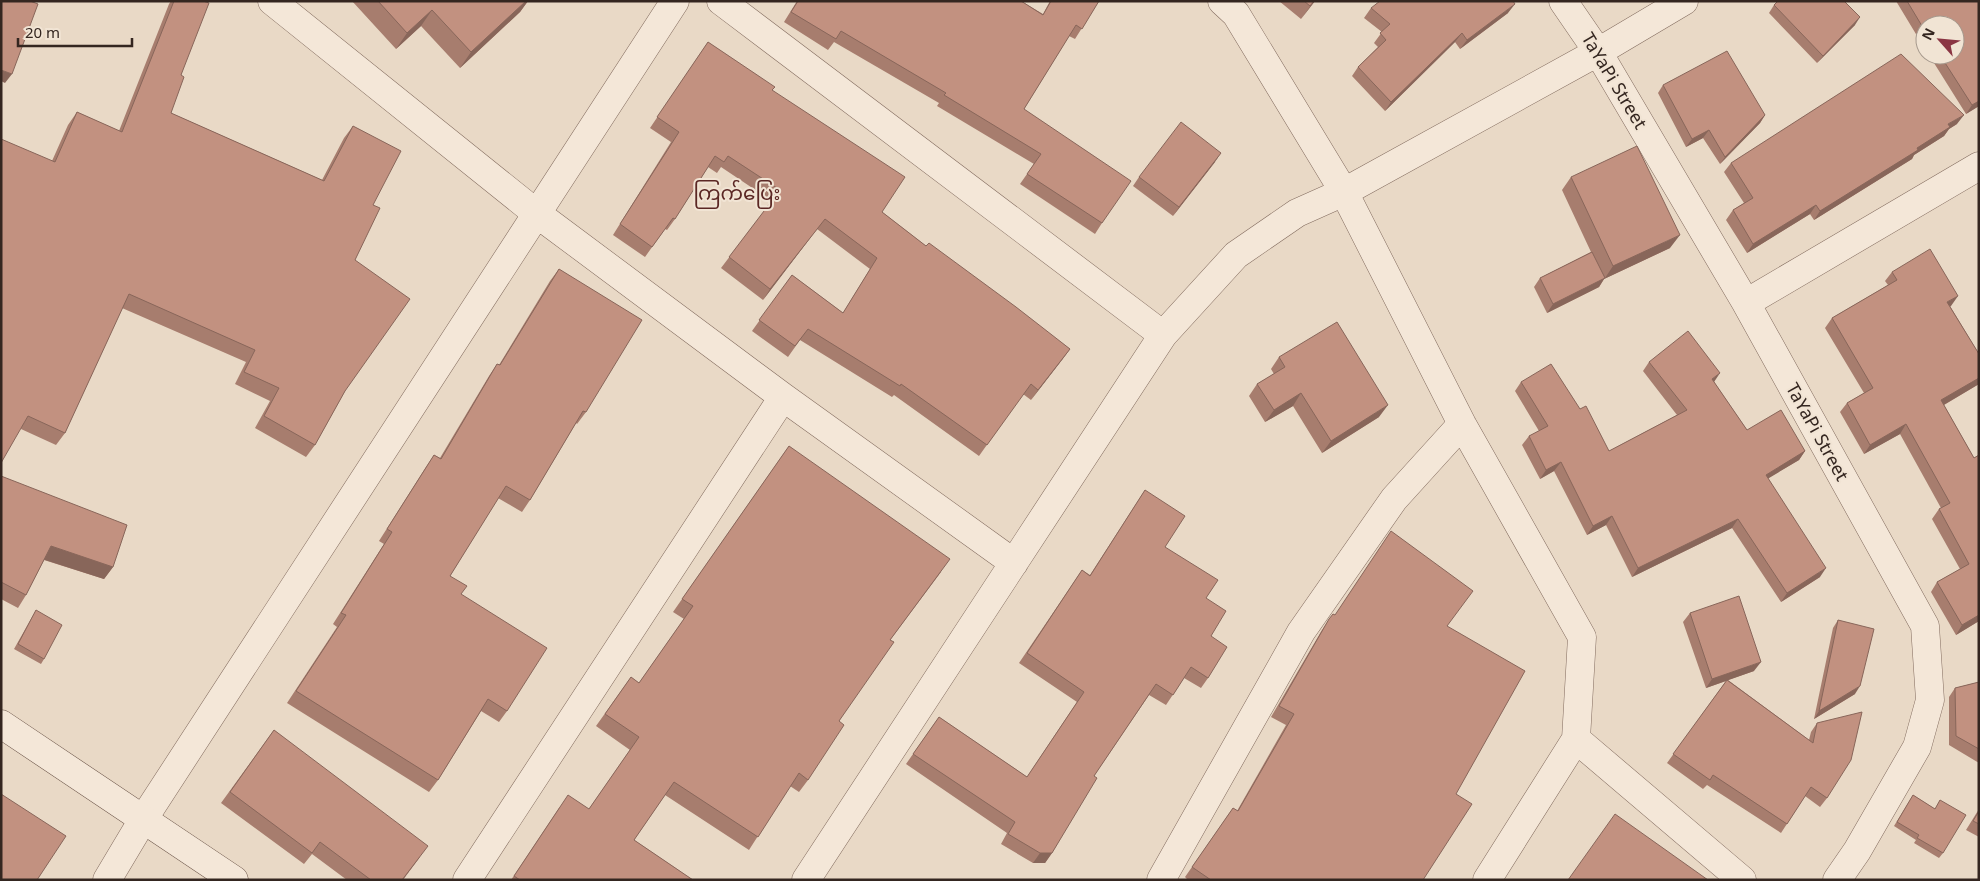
<svg xmlns="http://www.w3.org/2000/svg" width="1980" height="881" font-family="Georgia,'Noto Sans Myanmar',serif">
  <style>
    .lines { fill: none; stroke-linecap: round; stroke-linejoin: round }
    .street-casing { stroke: #826b5e; stroke-width: 29 }
    .secondary-casing { stroke: #644d41; stroke-width: 29 }
    .street { stroke: #f4e7d8; stroke-width: 28 }
    .secondary { stroke: #f4e7d8; stroke-width: 28 }
    .wall { fill: #a77d6e }
    .shaded-wall { fill: #88665a }
    .building { fill: #c29180; stroke: #88665a }
    .labels { text-anchor: middle; stroke-width: 4; stroke-linejoin: round; paint-order: stroke }
    .street-label { font-size: 18px; fill: #342620; stroke: #f1e4d4 }
    .quarter-label { font-size: 20px; fill: #5b2724; stroke: #f1e4d4 }
  </style>
  <rect width="100%" height="100%" fill="#e9d9c6"/>
  <g class="lines">
    <defs>
      <path id="street" d="M272,1L536,213L783,397L1014,563
        M721,1L1163,335
        M1222,1L1236,14L1344,192L1462,424L1582,637L1576,739L1487,880
        M1563,1L1598,52L1746,303L1925,626L1930,700L1917,747L1857,851L1837,880
        M1746,303L1979,166
        M1576,739L1742,880
        M107,880L144,818L675,1
        M467,880L783,397
        M806,880L1163,335L1236,255L1297,213L1344,192L1598,52L1684,1
        M1161,880L1301,632L1394,499L1462,424"/>
      <path id="secondary" d="M1,724L234,880"/>
    </defs>
    <!-- street casing -->
    <use href="#street" class="street-casing"/>
    <!-- secondary casing -->
    <use href="#secondary" class="secondary-casing"/>
    <!-- street -->
    <use href="#street" class="street"/>
    <!-- secondary -->
    <use href="#secondary" class="secondary"/>
  </g>
  <!-- wall -->
  <path class="wall" d="M171,1H203L181,75L171,113L322,180L344,138L353,126L373,205L355,260L345,391L315,445L306,457L255,428L270,401L235,384L246,362L122,308L65,433L56,445L21,429L52,161L68,125L77,112L119,131L169,4Z
    M352,1H528L520,12L460,68L421,26L396,49Z
    M797,1H1021L1043,14L1050,1H1099L1075,39L1069,36L1024,109L1102,223L1095,234L1020,184L1034,164L937,106L939,103L834,42L828,50L784,22Z
    M1279,1H1315L1301,19Z
    M1896,1H1979V106L1966,114L1929,55H1955L1925,25V49Z
    M1774,5L1855,25L1817,63L1769,13Z
    M1371,8L1508,13L1460,49L1455,42L1385,111L1352,76L1358,67L1378,47L1374,43L1382,32L1364,18Z
    M708,42L772,90L882,212L926,246L1070,349L1031,400L1023,394L979,456L894,395L892,397L800,340L788,357L752,331L792,275L843,313L870,269L817,229L763,300L721,268L772,201L721,167L717,173L708,167L675,219L667,230L665,229L645,257L613,235L671,142L650,128Z
    M1663,85L1765,115L1760,123L1720,164L1703,138L1686,147L1658,93Z
    M1957,124L1949,129L1944,136L1914,155L1912,159L1814,220L1810,214L1747,253L1726,220L1733,210L1744,203L1724,172L1731,163Z
    M1215,162L1173,216L1133,186L1139,177Z
    M1571,177L1670,248L1604,279L1599,287L1547,313L1534,287L1540,278L1591,252L1562,190Z
    M559,269L586,412L577,424L576,423L530,500L522,512L498,498L450,576L461,594L507,711L499,722L481,711L438,780L429,792L287,703L337,627L333,624L384,544L379,541L426,467L434,455L440,458L489,376L497,364L499,365L550,281Z
    M1892,272L1951,306H1950L1979,354V384L1944,405L1974,458L1979,455V621L1956,635L1931,592L1937,582L1960,569L1932,519L1939,509L1941,508L1900,434L1864,454L1840,412L1847,403L1864,393L1825,328L1832,318L1888,285L1885,281Z
    M1279,357L1379,417L1322,453L1293,406L1265,422L1249,396L1257,384L1274,374L1271,369Z
    M1649,362L1714,382L1747,430L1805,451L1799,460L1768,478L1820,577L1781,602L1732,528L1632,577L1606,525L1587,535L1554,471L1540,479L1522,445L1529,436L1539,431L1515,391L1521,382L1580,409L1609,451L1677,415L1643,371Z
    M789,446L941,572L890,640L839,721L808,780L799,792L790,786L749,850L665,795L634,840L693,880H511L559,808L589,809L630,750L596,726L631,677L639,683L684,619L673,612Z
    M1,476L113,567L104,579L44,560L26,595L18,608L1,599Z
    M1145,490L1165,547L1206,598L1211,636L1208,678L1201,688L1184,678L1166,705L1149,695L1094,776L1052,853L1045,863H1033L1001,844L1007,833L906,764L939,717L1027,777L1077,702L1019,663L1082,570L1090,575Z
    M36,610L44,659L41,664L14,649Z
    M1690,613L1754,671L1728,680L1809,740L1811,732L1817,723L1827,798L1820,807L1805,796L1781,833L1707,785L1703,789L1667,763L1726,681L1706,688L1683,622Z
    M1333,614L1335,615L1447,626L1456,794L1423,880H1188L1185,877L1233,808L1237,811L1286,725L1271,717L1322,630Z
    M1838,620L1855,694L1814,719L1833,628Z
    M1979,682V763L1949,745V697L1955,688Z
    M274,730L420,857L403,880H347L312,854L304,864L221,803Z
    M1913,795L1935,809L1940,800L1943,853L1939,858L1914,843L1916,840L1894,826Z
    M1979,809V837L1966,830Z"/>
  <!-- shaded-wall -->
  <path class="shaded-wall" d="M526,1H528L520,12L460,68L471,52Z
    M1314,1H1315L1301,19Z
    M1515,4L1508,13L1460,49L1467,40Z
    M432,10L421,26L396,49L407,33Z
    M1860,17L1855,25L1817,63L1823,56Z
    M1462,33L1455,42L1385,111L1391,102Z
    M1,70L12,74L5,83L1,81Z
    M1979,101V106L1966,114L1972,105Z
    M1765,115L1760,123L1720,164L1725,157Z
    M1964,115L1957,124L1949,129L1944,136L1914,155L1912,159L1814,220L1820,211L1917,148L1948,124Z
    M1709,130L1703,138L1686,147L1692,139Z
    M1221,153L1215,162L1173,216L1179,207Z
    M1816,205L1810,214L1747,253L1753,244Z
    M825,219L817,229L763,300L770,289Z
    M1680,235L1670,248L1604,279L1599,287L1547,313L1553,304L1605,278L1613,266Z
    M1958,296L1951,306L1941,312L1947,302Z
    M1070,349L1062,360L1031,400L1038,390Z
    M1720,373L1714,382L1705,388L1712,379Z
    M1979,378V384L1935,410L1941,400Z
    M1301,393L1293,406L1265,422L1274,410Z
    M1388,405L1379,417L1322,453L1331,441Z
    M1906,424L1900,434L1864,454L1870,445Z
    M1805,451L1799,460L1759,484L1766,475Z
    M1561,462L1554,471L1540,479L1546,470Z
    M1612,516L1606,525L1587,535L1593,526Z
    M1738,519L1732,528L1632,577L1638,568Z
    M51,546L113,567L104,579L42,559Z
    M1826,568L1820,577L1781,602L1787,593Z
    M1979,615V621L1956,635L1962,625Z
    M1761,662L1754,671L1706,688L1712,679Z
    M1860,686L1855,694L1814,719L1819,711Z
    M1040,853H1052L1045,863H1033Z"/>
  <!-- building -->
  <path class="building" d="M1,1H30L38,4L12,74L1,70Z
    M174,1H203L209,3L181,75L184,77L171,113L324,181L353,126L401,151L373,205L380,208L355,260L410,299L345,391L315,445L264,416L279,388L244,372L255,350L129,294L65,433L28,416L1,463V139L55,162L77,112L122,132Z
    M378,1H526L471,52L432,10L407,33Z
    M798,1H1021L1043,15L1051,1H1099L1082,29L1076,25L1024,109L1131,181L1102,223L1027,174L1041,154L944,95L946,93L841,31L836,39L791,12Z
    M1304,1H1314L1310,6Z
    M1380,1H1513L1515,4L1467,40L1462,33L1391,102L1358,67L1386,40L1380,33L1390,24L1371,8Z
    M1778,1H1844L1860,17L1823,56L1774,5Z
    M1907,1H1979V101L1972,105L1940,55H1955V25H1925V31Z
    M708,42L775,87L772,90L905,177L882,212L926,246L929,243L1016,307L1070,349L1038,390L1031,384L987,445L901,384L900,386L808,329L795,346L759,320L792,275L843,313L877,258L825,219L770,289L729,257L780,190L728,156L724,162L715,156L675,219L673,218L652,247L620,224L679,132L657,117Z
    M1727,51L1765,115L1725,157L1709,130L1692,139L1663,85Z
    M1901,54L1964,115L1948,124L1950,127L1917,148L1918,150L1820,211L1816,205L1753,244L1733,210L1753,198L1731,163Z
    M1181,122L1221,153L1179,207L1139,177Z
    M1637,146L1680,235L1613,266L1571,177Z
    M1930,249L1958,296L1947,302L1979,354V378L1941,400L1974,458L1979,455V615L1962,625L1937,582L1969,564L1939,509L1950,503L1906,424L1870,445L1847,403L1873,388L1832,318L1897,280L1892,272Z
    M1592,252L1605,278L1553,304L1540,278Z
    M559,269L642,320L586,412L583,411L530,500L506,486L450,576L467,586L461,594L547,648L507,711L488,699L438,780L296,691L346,615L341,613L392,532L387,529L434,455L441,459L497,364L500,365Z
    M1337,322L1388,405L1331,441L1301,393L1274,410L1257,384L1285,367L1279,357Z
    M1688,331L1720,373L1712,379L1747,430L1781,410L1805,451L1766,475L1826,568L1787,593L1738,519L1638,568L1612,516L1593,526L1561,462L1546,470L1529,436L1548,426L1521,382L1551,364L1580,409L1586,406L1609,451L1687,410L1649,362Z
    M789,446L950,559L890,640L894,642L839,721L844,725L808,780L799,773L758,837L674,782L634,840L693,880H520L514,876L568,795L589,809L639,737L605,714L631,677L639,683L693,606L682,599Z
    M1,476L127,525L113,567L51,546L26,595L1,582Z
    M1145,490L1185,516L1165,547L1218,580L1206,598L1226,611L1211,636L1227,647L1208,678L1191,667L1173,695L1156,684L1094,776L1097,778L1052,853H1040L1008,834L1015,822L913,754L939,717L1027,777L1084,692L1027,653L1082,570L1090,576Z
    M1391,531L1473,591L1447,626L1525,671L1456,794L1472,804L1423,880H1211L1192,867L1233,808L1238,811L1294,714L1279,706L1329,619L1333,614L1335,615Z
    M1739,596L1761,662L1712,679L1690,613Z
    M36,610L62,625L44,659L18,644Z
    M1838,620L1874,629L1860,686L1819,711Z
    M1727,680L1813,743L1817,723L1862,712L1851,760L1827,798L1811,787L1787,824L1713,775L1710,780L1673,754Z
    M1979,682V749L1956,736L1955,688Z
    M274,730L428,846L402,880H371L320,842L312,853L230,792Z
    M1,794L66,836L37,880H1Z
    M1913,795L1935,809L1940,800L1966,815L1943,853L1917,838L1919,835L1897,822Z
    M1979,811V824L1973,821Z
    M1615,814L1708,880H1568Z"/>
  <g class="labels">
    <!-- street labels -->
    <g class="street-label">
      <text transform="translate(1614 81) rotate(59)" y="6">TaYaPi Street</text>
      <text transform="translate(1817 432) rotate(61)" y="6">TaYaPi Street</text>
    </g>
    <!-- quarter labels -->
    <g class="quarter-label">
      <text x="737" y="200">ကြက်ပြေး</text>
    </g>
  </g>
  <!-- border -->
  <rect width="1980" height="881" fill="none" stroke="#342620" stroke-width="5"/>
  <!-- north arrow -->
  <g transform="translate(1940 40) rotate(297)"><circle r="24" fill="#f1e4d4" stroke="#a5988c"/>
  <path d="M0-4L9 19L0 12L-9 19Z" fill="#8a3543"/>
  <text y="-8" font-size="14" font-weight="bold" text-anchor="middle" fill="#342620">N</text>
  </g>
  <!-- scale -->
  <path d="M18 38v8h114v-8" fill="none" stroke="#342620" stroke-width="2.5"/>
  <text x="25" y="38" font-size="15" fill="#342620" stroke="#f1e4d4" stroke-width="4" paint-order="stroke">20 m</text>
</svg>
